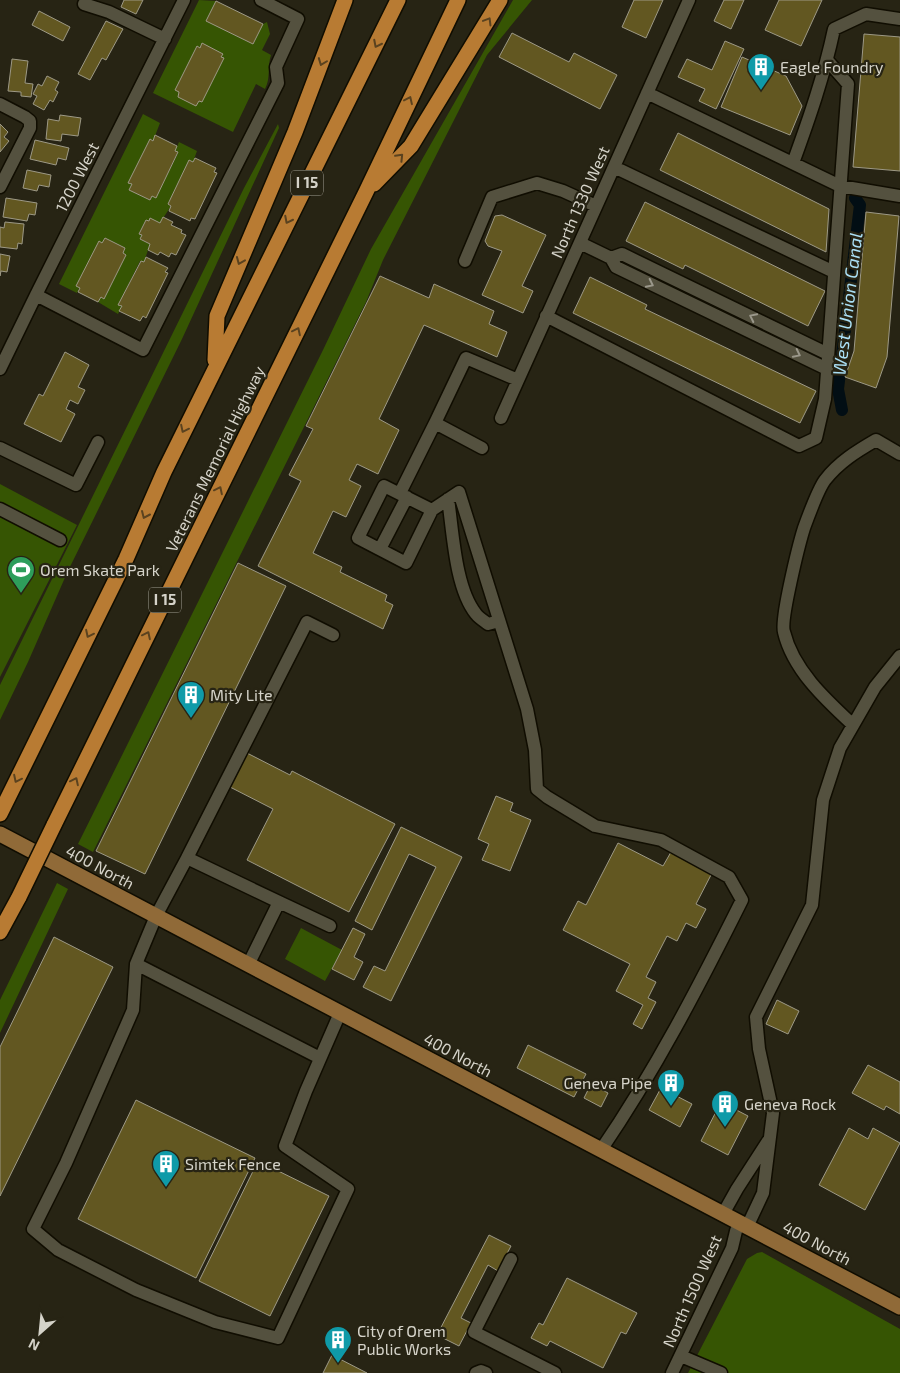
<svg xmlns="http://www.w3.org/2000/svg" width="900" height="1373" font-family="'Exo 2',sans-serif">
  <style>
    .green { fill: #365503 }
    .lines { fill: none; stroke-linecap: round; stroke-linejoin: round }
    .canal { stroke: #020e14; stroke-width: 12 }
    .building { fill: #625721; stroke: #9d9986 }
    .minor-casing { stroke: #100d01; stroke-width: 15 }
    .major-casing { stroke: #100d01; stroke-width: 18 }
    .highway-casing { stroke: #100d01; stroke-width: 18 }
    .minor { stroke: #54513f; stroke-width: 12 }
    .major { stroke: #906a38; stroke-width: 15 }
    .highway { stroke: #b87b33; stroke-width: 15 }
    .highway-bridge-casing { stroke: #100d01; stroke-width: 18; stroke-linecap: butt }
    .highway-bridge { stroke: #b87b33; stroke-width: 15 }
    .oneway { stroke: #5a421f }
    .oneway2 { stroke: #9b988b }
    .labels { text-anchor: middle; stroke-width: 4.5; stroke-linejoin: round; paint-order: stroke }
    .shield { fill: #272414; stroke: #a19e93; stroke-width: 1 }
    .shield-label { font-size: 15px; font-weight: bold; fill: #d5d3c9 }
    .poi-label { font-size: 16px; fill: #d5d3c9; stroke: #272414; text-anchor: start }
    .street-label { font-size: 16px; fill: #d5d3c9; stroke: #272414 }
    .water-label { font-size: 18px; font-style: italic; fill: #aadff5; stroke: #272414 }
  </style>
  <rect width="100%" height="100%" fill="#272414"/>
  <!-- green -->
  <path class="green" d="M199,0L216,1L207,21L253,44L263,24L267,22L270,34L262,50L271,55C267,67 271,78 265,89L256,84L233,132L153,93Z
    M513,0H532L487,55L383,260L366,302L93,852L78,844L323,350L371,249Z
    M143,114L160,123L153,141L150,139L129,182L132,184L129,190L150,200L152,196L156,197L178,153L175,151L179,142L197,151L193,162L190,160L168,204L171,206L160,223L150,219L149,221L146,220L139,234L142,235L140,239L150,244L144,262L140,261L119,304L122,306L118,314L98,302L101,297L104,299L126,255L123,253L125,248L105,238L102,243L99,242L77,293L59,284Z
    M278,124L279,128L182,339L67,573L28,662L0,720V685L244,188Z
    M0,484L77,525L0,677Z
    M57,883L68,889L0,1033V1000Z
    M301,928L342,950L325,981L285,959Z
    M762,1252L900,1329V1373H688L747,1259L757,1253Z"/>
  <g class="lines">
    <!-- canal -->
    <path class="canal" d="M842,410L838,389L860,205L855,198"/>
  </g>
  <!-- building -->
  <path class="building" d="M124,0H143L136,14L121,7Z
    M634,0H663L646,38L622,27Z
    M724,0H744L731,29L714,21Z
    M779,0H822L801,46L765,30Z
    M216,1L263,24L253,44L206,21Z
    M39,11L70,27L63,41L32,25Z
    M106,21L123,29L106,60L102,58L90,80L78,74Z
    M512,33L569,62L574,53L617,75L600,109L499,57Z
    M864,34L900,37V171L853,167Z
    M725,41L744,49L716,109L699,101L705,89L678,77L687,59L712,70Z
    M202,43L223,54L221,57L224,58L202,102L199,101L196,106L178,97L179,92L175,90L197,46L200,48Z
    M742,57L786,76L802,106L790,135L721,107Z
    M12,59L28,61L25,83L33,84L31,97L21,96V92L8,91Z
    M47,76L59,82L55,90L58,92L53,102L50,100L44,110L33,104L37,96L33,94L38,84L42,86Z
    M60,115L81,118L78,136L62,134L61,141L46,139L48,119L59,121Z
    M0,124L8,132L4,137L9,141L0,152Z
    M678,133L829,209L826,252L660,170Z
    M155,135L177,146L175,151L178,152L156,198L152,196L150,200L129,190L132,184L128,183L150,139L153,141Z
    M35,140L69,148L66,160L58,158L56,165L30,159Z
    M195,158L216,168L214,172L217,173L195,219L191,218L190,221L169,211L171,206L168,204L189,160L193,162Z
    M27,170L51,175L49,187L39,185L37,191L23,188Z
    M6,198L37,203L35,215L29,214L27,221L3,217Z
    M645,202L825,291L808,326L685,265L683,269L626,241Z
    M866,212L899,216L887,357L876,388L845,377L854,351Z
    M502,215L546,235L522,286L533,291L523,313L482,295L502,251L488,246L485,241L495,216Z
    M163,217L173,222L171,225L182,230L181,233L186,235L176,255L171,253L169,257L160,252L158,255L148,250L150,244L140,239L142,235L139,234L146,220L149,221L150,218L160,223Z
    M5,222L24,224L22,244L18,243L17,249L0,247V227L4,228Z
    M105,238L125,248L123,253L126,255L104,299L101,297L98,302L78,292L80,288L76,286L99,241L102,243Z
    M0,254L10,256L7,272L1,271L0,276Z
    M146,257L168,268L165,272L168,273L146,318L143,316L140,321L119,311L122,306L118,305L141,261L144,262Z
    M380,276L429,298L434,284L494,311L489,324L507,332L497,357L424,325L379,419L399,430L378,474L357,464L349,480L361,486L346,517L333,511L313,553L342,567L340,572L387,595L385,601L393,605L383,629L258,566L301,481L289,475L313,429L306,426Z
    M590,277L647,305L645,309L816,391L800,423L573,313Z
    M65,352L89,365L78,387L85,390L78,404L70,400L66,409L75,414L61,442L24,424L39,394L43,396Z
    M238,563L286,586L145,874L96,851Z
    M245,752L290,775L292,771L395,824L349,912L247,860L273,809L228,786Z
    M496,796L513,803L510,811L531,820L510,871L482,860L489,844L478,839Z
    M401,827L462,857L391,1001L363,987L374,966L385,971L436,867L409,854L372,930L355,921Z
    M618,843L663,866L671,852L712,873L696,904L706,909L696,928L686,923L677,941L667,936L646,977L656,982L648,998L656,1002L642,1029L633,1024L643,1005L616,991L630,964L563,930L578,901L586,905Z
    M353,928L365,934L354,957L363,962L354,980L332,969Z
    M54,937L113,967L0,1196V1047Z
    M777,1000L799,1011L788,1034L766,1024Z
    M528,1045L586,1074L574,1097L517,1068Z
    M868,1065L900,1082V1114L886,1106L884,1110L852,1093Z
    M591,1084L608,1093L601,1107L584,1098Z
    M661,1088L692,1104L680,1127L649,1110Z
    M136,1100L255,1158L196,1278L78,1219Z
    M721,1102L748,1116L728,1155L701,1141Z
    M849,1128L868,1139L873,1128L900,1143L865,1210L819,1185Z
    M258,1161L329,1196L270,1316L199,1281Z
    M489,1235L511,1246L498,1271L488,1265L461,1318L471,1323L459,1346L437,1335Z
    M567,1278L637,1313L626,1334L621,1332L603,1368L550,1341L547,1346L531,1338L539,1323L543,1325Z
    M332,1355L367,1373H323Z"/>
  <g class="lines">
    <defs>
      <path id="minor" d="M84,4L109,12L165,39
        M647,93L840,186L900,196
        M0,104L25,117L30,121V128L0,187
        M793,163C809,119 824,76 834,29L866,14L900,19
        M614,167L834,272
        M580,243L611,258L616,267L827,369
        M611,258L622,254L828,354
        M465,261L492,197L537,183L563,191L596,206
        M36,295L143,350L278,83L276,67L298,19L261,0
        M546,316L799,446L816,438L825,399L848,84L827,60
        M0,369L36,295L184,0
        M501,418L689,0
        M435,423L466,358L518,380
        M0,448L76,485L98,442
        M400,493L435,423L482,448
        M448,499C453,532 455,588 476,614C479,618 484,621 488,624L499,621
        M0,509L60,540
        M432,510L384,486L358,538L406,563L432,510L459,492L527,709L535,750L537,789L547,797L595,826L661,840L729,877L742,900C699,986 655,1071 601,1150
        M380,549L407,497
        M853,725C826,700 793,670 784,632C780,620 799,544 804,528C808,517 819,488 825,480C839,462 857,451 876,440L900,454
        M187,858L307,622L333,635
        M279,902L330,926
        M136,964L320,1058
        M248,965L279,902L187,858L156,916L136,964L133,1010L66,1163L33,1229L58,1250L136,1290L215,1322L278,1338L348,1189L285,1146L306,1091L340,1013
        M723,1214L737,1189L768,1141
        M747,1227L763,1193L773,1113L759,1049L756,1017L812,905L823,800L840,748L875,687L900,656
        M511,1259L474,1332L555,1373
        M681,1356L721,1373
        M476,1373L481,1371L486,1373
        M672,1373L732,1248L736,1231L740,1223"/>
      <path id="major" d="M0,834L900,1307"/>
      <path id="highway" d="M374,184L411,146L500,0
        M215,360L217,316L295,132L345,0
        M0,814L126,559L164,472L398,0
        M54,825L366,192L458,0
        M0,932L19,897"/>
    </defs>
    <!-- minor casing -->
    <use href="#minor" class="minor-casing"/>
    <!-- major casing -->
    <use href="#major" class="major-casing"/>
    <!-- highway casing -->
    <use href="#highway" class="highway-casing"/>
    <!-- minor -->
    <use href="#minor" class="minor"/>
    <!-- major -->
    <use href="#major" class="major"/>
    <!-- highway -->
    <use href="#highway" class="highway"/>
    <defs>
      <path id="highway-bridge" d="M19,897L54,825"/>
    </defs>
    <!-- highway-bridge casing -->
    <use href="#highway-bridge" class="highway-bridge-casing"/>
    <!-- highway-bridge -->
    <use href="#highway-bridge" class="highway-bridge"/>
  </g>
  <!-- one-way arrows -->
  <defs><path id="oneway-chevron" d="M-2-3.5L2.5 0L-2 3.5" fill="none" stroke-width="1.6" stroke-linecap="round" stroke-linejoin="round" transform="scale(1.25)"/></defs>
  <g class="oneway">
    <use href="#oneway-chevron" transform="translate(488 21) rotate(-59)"/>
    <use href="#oneway-chevron" transform="translate(377 44) rotate(117)"/>
    <use href="#oneway-chevron" transform="translate(322 62) rotate(111)"/>
    <use href="#oneway-chevron" transform="translate(409 100) rotate(-65)"/>
    <use href="#oneway-chevron" transform="translate(400 157) rotate(-46)"/>
    <use href="#oneway-chevron" transform="translate(288 220) rotate(117)"/>
    <use href="#oneway-chevron" transform="translate(240 261) rotate(113)"/>
    <use href="#oneway-chevron" transform="translate(297 331) rotate(-64)"/>
    <use href="#oneway-chevron" transform="translate(184 429) rotate(116)"/>
    <use href="#oneway-chevron" transform="translate(219 490) rotate(-64)"/>
    <use href="#oneway-chevron" transform="translate(145 515) rotate(114)"/>
    <use href="#oneway-chevron" transform="translate(89 634) rotate(116)"/>
    <use href="#oneway-chevron" transform="translate(147 635) rotate(-64)"/>
    <use href="#oneway-chevron" transform="translate(17 779) rotate(116)"/>
    <use href="#oneway-chevron" transform="translate(75 781) rotate(-64)"/>
  </g>
  <g class="oneway2">
    <use href="#oneway-chevron" transform="translate(650 284) rotate(26)"/>
    <use href="#oneway-chevron" transform="translate(753 317) rotate(-154)"/>
    <use href="#oneway-chevron" transform="translate(797 354) rotate(26)"/>
  </g>
  <!-- icons -->
  <defs>
    <symbol id="building-pin" viewBox="-11 -11 22 30"><path d="M0 17L-7.5 6A9.5 9.5 0 1 1 7.5 6Z" fill="#0f9aa8" stroke="#272414"/><path d="M-4-6H4V6H1V3H-1V6H-4ZM-2.5-4.3h1.7v1.8h-1.7ZM.8-4.3h1.7v1.8H.8ZM-2.5-1h1.7V.8h-1.7ZM.8-1h1.7V.8H.8Z" fill="#fff"/></symbol>
    <symbol id="stadium-pin" viewBox="-11 -11 22 30"><path d="M0 17L-7.5 6A9.5 9.5 0 1 1 7.5 6Z" fill="#2e9e5b" stroke="#272414"/><path d="M0-5a6.5 5 0 1 0 0 10a6.5 5 0 1 0 0-10ZM-3.5-1.8h7v3.6h-7Z" fill="#fff"/></symbol>
  </defs>
  <g fill-rule="evenodd">
    <use href="#building-pin" x="745" y="51" width="32" height="43"/>
    <use href="#stadium-pin" x="5" y="554" width="32" height="43"/>
    <use href="#building-pin" x="175" y="679" width="32" height="43"/>
    <use href="#building-pin" x="655" y="1067" width="32" height="43"/>
    <use href="#building-pin" x="709" y="1088" width="32" height="43"/>
    <use href="#building-pin" x="150" y="1148" width="32" height="43"/>
    <use href="#building-pin" x="322" y="1324" width="32" height="43"/>
  </g>
  <g class="labels">
    <!-- shield labels -->
    <g class="shield">
      <rect x="291" y="170.5" width="32" height="25" rx="4"/>
      <rect x="149" y="587.5" width="32" height="25" rx="4"/>
    </g>
    <g class="shield-label">
      <text x="307" y="188">I 15</text>
      <text x="165" y="605">I 15</text>
    </g>
    <!-- poi labels -->
    <g class="poi-label">
      <text x="780" y="73">Eagle Foundry</text>
      <text x="40" y="576">Orem Skate Park</text>
      <text x="210" y="701">Mity Lite</text>
      <text x="652" y="1089" text-anchor="end">Geneva Pipe</text>
      <text x="744" y="1110">Geneva Rock</text>
      <text x="185" y="1170">Simtek Fence</text>
      <text x="357" y="1337">City of Orem<tspan x="357" dy="18">Public Works</tspan></text>
    </g>
    <!-- street labels -->
    <g class="street-label">
      <text transform="translate(77 177) rotate(-63)" y="6">1200 West</text>
      <text transform="translate(580 202) rotate(-66)" y="6">North 1330 West</text>
      <text transform="translate(215 459) rotate(-64)" y="6">Veterans Memorial Highway</text>
      <text transform="translate(100 867) rotate(28)" y="6">400 North</text>
      <text transform="translate(458 1055) rotate(28)" y="6">400 North</text>
      <text transform="translate(817 1243) rotate(28)" y="6">400 North</text>
      <text transform="translate(692 1291) rotate(-66)" y="6">North 1500 West</text>
    </g>
    <!-- water labels -->
    <g class="water-label">
      <text transform="translate(848 304) rotate(-83)" y="6">West Union Canal</text>
    </g>
  </g>
  <!-- north arrow -->
  <g transform="translate(40 1333) rotate(207)" stroke="#272414" stroke-width="4" paint-order="stroke">
  <path d="M0-4L9 19L0 12L-9 19Z" fill="#d5d3c9"/>
  <text y="-8" font-size="14" font-weight="bold" text-anchor="middle" fill="#d5d3c9">N</text>
  </g>
</svg>
